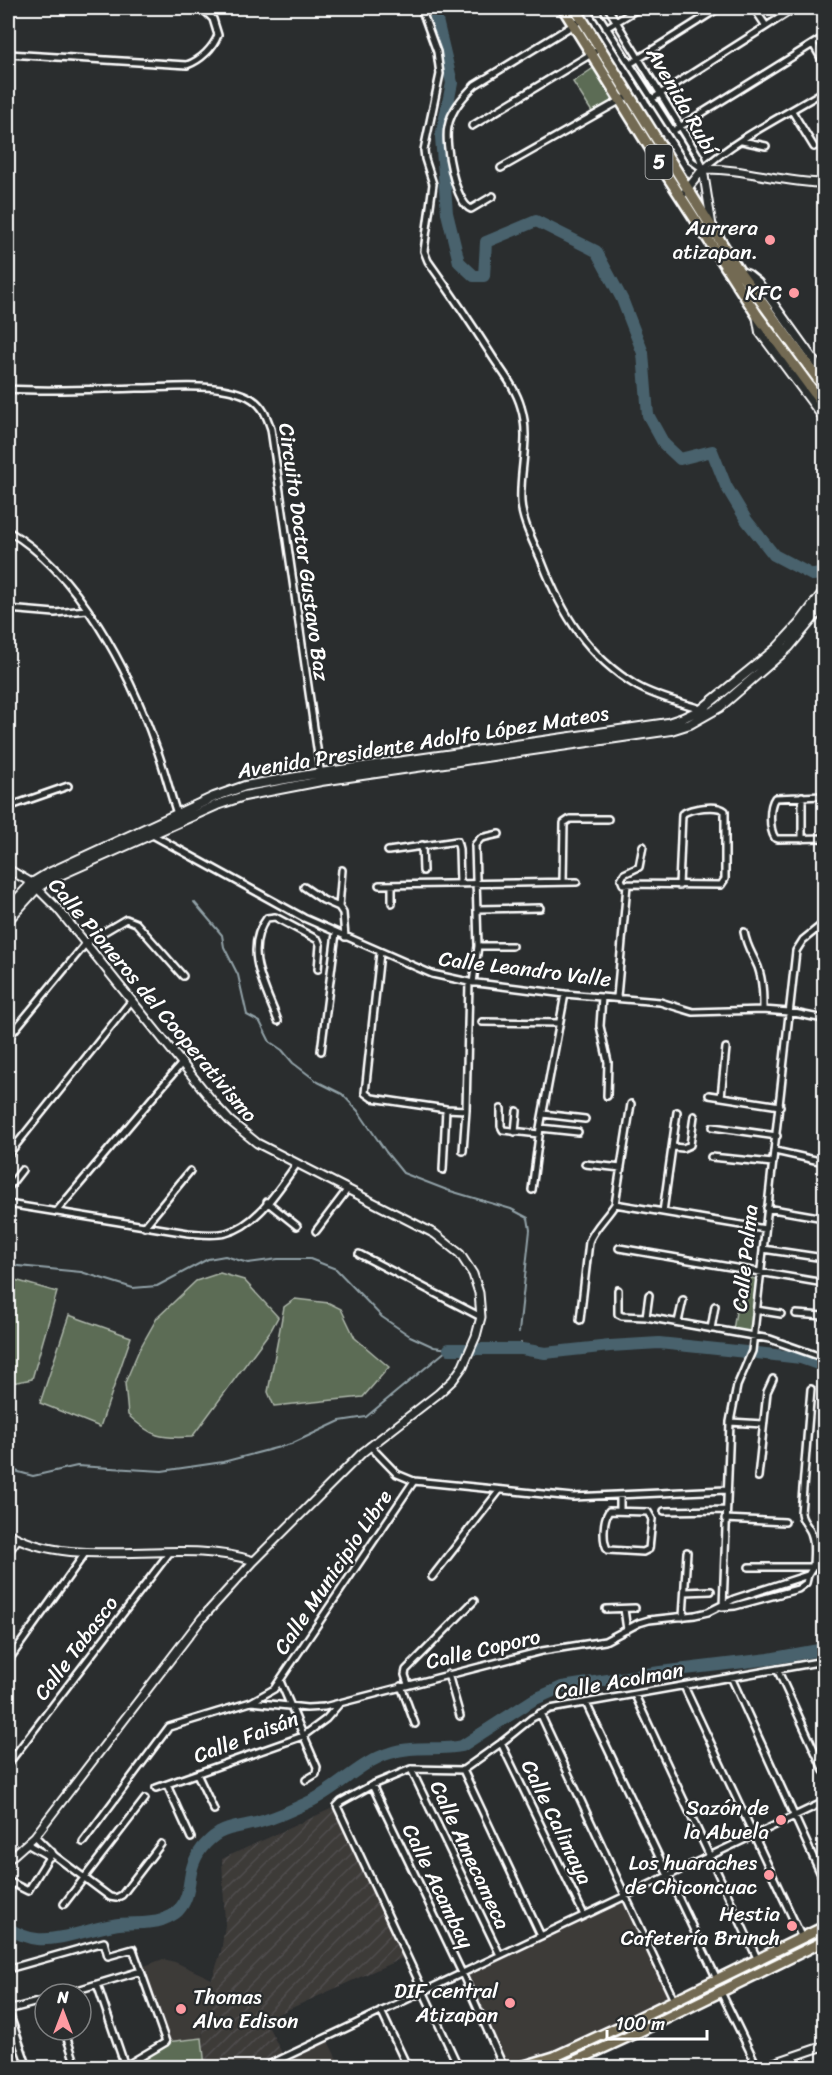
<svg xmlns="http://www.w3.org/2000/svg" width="832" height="2075" font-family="Sriracha,sans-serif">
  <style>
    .built { fill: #3d3a39 }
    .industrial { fill: url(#industrial-furrows) }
    .green { fill: #5b6c55; stroke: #adb6aa; stroke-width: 1.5 }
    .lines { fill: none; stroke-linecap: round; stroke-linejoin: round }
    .stream { stroke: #91a1a7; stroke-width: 2 }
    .river { stroke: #48626d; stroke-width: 12 }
    .minor-casing { stroke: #fff; stroke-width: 10 }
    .tertiary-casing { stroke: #fff; stroke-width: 11 }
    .secondary-casing { stroke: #fff; stroke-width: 12 }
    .primary-casing { stroke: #fff; stroke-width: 14 }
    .minor { stroke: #2a2d2e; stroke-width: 5 }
    .tertiary { stroke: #2a2d2e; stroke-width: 7 }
    .secondary { stroke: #2a2d2e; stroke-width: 8 }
    .primary { stroke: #736b52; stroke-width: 9 }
    .poi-dot { fill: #ff9aa2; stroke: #2a2d2e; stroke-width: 2 }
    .labels { text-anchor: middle; stroke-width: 4.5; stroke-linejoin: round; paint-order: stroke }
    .shield { fill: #2a2d2e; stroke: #bfc0c0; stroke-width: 1.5 }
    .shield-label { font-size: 20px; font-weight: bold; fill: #fff }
    .street-label { font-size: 21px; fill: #fff; stroke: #2a2d2e }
    .poi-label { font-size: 21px; fill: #fff; stroke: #2a2d2e; text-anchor: end }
  </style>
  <defs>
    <pattern id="industrial-furrows" width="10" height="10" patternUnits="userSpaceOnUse" patternTransform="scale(1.5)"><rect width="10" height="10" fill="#3d3a39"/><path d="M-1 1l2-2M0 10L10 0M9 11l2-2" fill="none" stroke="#504e4d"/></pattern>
  </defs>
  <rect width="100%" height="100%" fill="#2a2d2e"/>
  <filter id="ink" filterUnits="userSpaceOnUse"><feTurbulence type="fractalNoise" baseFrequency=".0167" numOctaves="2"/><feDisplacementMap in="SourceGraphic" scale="12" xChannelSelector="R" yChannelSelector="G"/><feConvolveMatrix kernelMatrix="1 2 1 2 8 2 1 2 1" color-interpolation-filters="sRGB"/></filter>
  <g filter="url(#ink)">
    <!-- built -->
    <path class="built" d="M624,1896L674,2000L619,2027L518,2067H504L462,1973Z
      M163,1959L175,1962L212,1979L202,2038L166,2042L139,1968Z
      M326,2037L341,2067L262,2068Z"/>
    <!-- industrial -->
    <path class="industrial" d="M337,1806L407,1956L265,2020L284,2057L261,2067H205L202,2039L212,1979L221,1952L225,1925L222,1859Z"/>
    <!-- green -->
    <path class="green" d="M598,65L621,98L592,112L573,82Z
      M220,1273L244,1280L278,1317L271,1330L192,1437C160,1439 152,1437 128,1415L125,1383L139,1350L157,1318L196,1281Z
      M742,1276L756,1279L751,1334L733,1330Z
      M8,1278L57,1292L32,1379L12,1383L8,1382Z
      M295,1299L329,1303L341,1309L355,1338L389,1367L363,1397L274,1406L268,1392L284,1307Z
      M69,1315L131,1337L100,1427L40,1403Z
      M202,2038L205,2067L122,2068L166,2042Z"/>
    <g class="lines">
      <!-- stream -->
      <path class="stream" d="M194,902L222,935L224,947L238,975L247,1015L260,1022L270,1042L282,1050L293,1063L318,1082L342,1094L358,1111L386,1152L403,1173L447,1190L511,1209L528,1218L530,1230L519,1332
        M8,1265L81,1272L133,1288L157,1286L208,1259L225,1256L248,1263L278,1259H310L336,1269L382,1317L410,1336L434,1347L449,1349
        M521,1343L522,1349
        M8,1469L33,1476L77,1466L162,1471L223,1462L291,1444L340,1421L366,1417L447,1350"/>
      <!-- river -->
      <path class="river" d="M434,8L452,83L441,137L447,213L459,262L474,276H484L486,242L536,221L596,251L622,299L643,353L648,415L664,444L680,459L712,451L726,486L747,521L774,555L812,575L824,574
        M449,1349H522L545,1353L610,1346L659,1343L746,1352
        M757,1353L801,1358L824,1366
        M8,1928C16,1933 27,1938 37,1939C60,1941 89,1929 113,1925C129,1922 147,1925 162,1920C167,1918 174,1915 178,1911C190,1898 188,1883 192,1868C196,1854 206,1841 219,1833C231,1826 249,1826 263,1821C278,1817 294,1809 309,1802C337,1789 360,1762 390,1753C413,1745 439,1751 462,1746L533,1700L562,1687L660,1672L769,1659L824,1649"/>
      <defs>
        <path id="minor" d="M421,8L437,52L440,74L424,150L425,159L433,184L424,251L428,261C451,293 473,326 494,359C504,374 516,389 521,407C531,438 519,470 521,502C522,522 534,543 542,562C562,614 587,656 637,686C656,697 679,702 701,709
          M594,8L692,161L703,169
          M608,8L699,157L703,168
          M754,8L766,26
          M822,8L824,11
          M606,28L639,8
          M813,44L824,63
          M8,54L187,65C201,60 213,48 218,35L213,19L202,8
          M630,64L719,8
          M652,99L795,8
          M792,111L814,147
          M472,126L601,48
          M673,131L824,37
          M742,141L766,146
          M501,168L630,95
          M703,169C738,137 784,116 824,91
          M493,196L471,209C455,203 444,143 448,127C451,110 463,97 475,85L583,19
          M8,389C51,392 94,389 137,388C170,388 223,381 252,399C263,406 267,417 271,429L321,776
          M8,531C78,571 130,672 156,747C165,770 170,794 178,817
          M8,609L55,613L87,610
          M802,796V839
          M824,796L775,798C769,806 769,829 775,838L778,839L824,838
          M8,807L68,786
          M149,833L304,918L432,974L469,982L565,994L660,1002L693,1012L763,1010L789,1012L824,1019
          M422,845L423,871
          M643,846L639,867L624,874L621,879L623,884L721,885L725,879V811C717,804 691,808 682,814L679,886
          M388,851L457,841L459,849L460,884
          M342,870L339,907L343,913L345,937
          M563,882L564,823L570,819H608
          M379,885L577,882
          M304,887L323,900L339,907
          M392,903V885
          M478,909L540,908
          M744,932C747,948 752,953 758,967C763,981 763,996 763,1010
          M478,946H512
          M380,953L365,1093L372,1098L446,1109L466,1110
          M473,983L478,946L475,845L481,838L499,834
          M602,997L600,1026L608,1062L607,1096
          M617,997L627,885
          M278,1021C266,989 242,950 267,918L275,917L318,940L320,945L318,969
          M482,1022L559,1023
          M8,1038L87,942L126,919L136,923L183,976
          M321,1051L336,933
          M709,1095L780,1106
          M721,1097L726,1048
          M501,1109V1126L503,1130L539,1134
          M543,1114L585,1119
          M713,1127L777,1136
          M540,1128L578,1132
          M515,1132L517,1111
          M673,1147L683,1148L690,1145L694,1116
          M463,1151L466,1110L469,982
          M775,1151L824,1162
          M8,1155L132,1000
          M711,1157L773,1163
          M585,1164L621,1168
          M443,1170L446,1109
          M8,1188L22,1170
          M532,1190L540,1128L565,994
          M267,1202L297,1226
          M8,1204L188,1233C200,1234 213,1236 226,1233C258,1225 278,1189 297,1164
          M615,1204L765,1229
          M767,1208L824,1218
          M56,1212L182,1063
          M663,1212L677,1112
          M144,1227L190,1171
          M316,1231L347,1190
          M619,1248L824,1283
          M763,1249L824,1258
          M359,1254L481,1317
          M618,1290V1314L622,1316L646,1317L770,1339L824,1358
          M756,1310L781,1314
          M796,1314L824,1316
          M646,1317L649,1295
          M580,1320L589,1242C593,1229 608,1216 615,1204L631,1104
          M678,1322L683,1300
          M711,1329L715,1306
          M730,1422L763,1424
          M370,1446L397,1474L414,1481L573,1497L726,1490
          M758,1477L767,1392L773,1379
          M609,1511L648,1512L652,1519L649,1549L643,1552L608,1550C602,1542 603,1520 609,1511Z
          M620,1511V1495
          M664,1511L725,1510
          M725,1519L785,1522
          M749,1567H813C813,1557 815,1545 812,1536C810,1526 802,1523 801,1513L811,1389
          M432,1577L499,1491
          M685,1592L711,1591
          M722,1607L735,1606L798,1589L806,1583L808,1575L813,1567L824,1564
          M723,1607L730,1422L737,1386L752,1351L796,951L803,940L824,923
          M606,1609L635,1608
          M624,1609L627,1630
          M683,1617L687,1552
          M8,1661L86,1552
          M777,1669L824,1771
          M448,1674L460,1716
          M731,1677L824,1881
          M280,1681L317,1767L316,1774L306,1780
          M408,1684L405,1675L406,1670L474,1601
          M401,1686L415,1724
          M684,1686L802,1938
          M635,1695L757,1958
          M251,1702L307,1708L324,1707L542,1651L605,1641L639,1623L649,1620L695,1615L708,1612L734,1599L808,1575
          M586,1703L717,1979
          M540,1713L674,2000
          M501,1743L584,1915
          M8,1764L170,1552
          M411,1769L500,1955
          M463,1770L541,1936
          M197,1774L214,1810
          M167,1785L191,1838
          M372,1785L462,1973L504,2068
          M156,1788L303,1736L326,1719L340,1703
          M35,1836L55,1856L110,1897L116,1898L122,1895L161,1844
          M83,1842L169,1727L251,1702L274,1689L414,1481
          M27,1844L50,1857
          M8,1881L28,1891L52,1852
          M64,1904L145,1799
          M8,1969L104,1942L108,1956L133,1949L166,2042L122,2068
          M97,1984L125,2066
          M720,1990L758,2068
          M64,1994L141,1971
          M8,2010L28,2068
          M8,2010L45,2000
          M381,2011L408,2068
          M64,2030L77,2068
          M262,2068L824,1802
          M459,2068L337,1806L341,1802L372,1785L411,1769L463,1770L501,1743L532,1718L550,1709L824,1661"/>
        <path id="tertiary" d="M703,169L712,226
          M681,197L703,169C744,168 783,183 824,183
          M739,271L748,274L758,282L824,374
          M8,869L32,883L58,909L218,1108L230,1121L257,1143L435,1234L460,1254L473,1274L479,1293L481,1317L476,1336L463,1366L453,1380L438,1394L363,1452L254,1561L202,1618L35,1836L8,1860
          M8,1533C74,1573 180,1536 254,1561
          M8,1552L17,1539
          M759,2068L824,2046"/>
        <path id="secondary" d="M757,315L760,332L824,418
          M8,909L32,883L47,874L214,797L245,786L320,773L668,723L683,718L702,709L777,648L800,623L824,591
          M8,920L37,888L51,879L217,805L244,796L321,781L671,730L690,724L720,707L789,647L824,605"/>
        <path id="primary" d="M563,8L668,177L757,315L824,406
          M575,8L739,271L824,387
          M518,2068L554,2057L628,2023L824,1927
          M560,2068L634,2034L824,1941"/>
      </defs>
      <!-- minor casing -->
      <use href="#minor" class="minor-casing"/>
      <!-- tertiary casing -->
      <use href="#tertiary" class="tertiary-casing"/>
      <!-- secondary casing -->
      <use href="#secondary" class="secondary-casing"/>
      <!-- primary casing -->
      <use href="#primary" class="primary-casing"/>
      <!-- minor -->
      <use href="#minor" class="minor"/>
      <!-- tertiary -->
      <use href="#tertiary" class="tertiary"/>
      <!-- secondary -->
      <use href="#secondary" class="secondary"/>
      <!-- primary -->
      <use href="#primary" class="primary"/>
    </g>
  </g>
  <!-- markers -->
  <g class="poi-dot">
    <circle cx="770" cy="240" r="6"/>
    <circle cx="794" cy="293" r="6"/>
    <circle cx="781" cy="1820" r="6"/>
    <circle cx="769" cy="1875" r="6"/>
    <circle cx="792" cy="1926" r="6"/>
    <circle cx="510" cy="2003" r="6"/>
    <circle cx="181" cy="2009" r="6"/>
  </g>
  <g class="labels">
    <!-- shield labels -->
    <rect class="shield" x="645.5" y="145" width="27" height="34" rx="4.5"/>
    <g class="shield-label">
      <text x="659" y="169">5</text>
    </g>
    <!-- street labels -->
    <g class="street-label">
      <text transform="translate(682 101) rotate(60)" y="7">Avenida Rubí</text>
      <text transform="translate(304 552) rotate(82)" y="7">Circuito Doctor Gustavo Baz</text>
      <text transform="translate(423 742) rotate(-9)" y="7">Avenida Presidente Adolfo López Mateos</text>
      <text transform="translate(525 969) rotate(7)" y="7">Calle Leandro Valle</text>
      <text transform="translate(153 1000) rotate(50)" y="7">Calle Pioneros del Cooperativismo</text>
      <text transform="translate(745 1258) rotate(-84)" y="7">Calle Palma</text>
      <text transform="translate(333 1572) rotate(-56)" y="7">Calle Municipio Libre</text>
      <text transform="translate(76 1648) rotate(-53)" y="7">Calle Tabasco</text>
      <text transform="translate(483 1649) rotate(-13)" y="7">Calle Coporo</text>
      <text transform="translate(619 1681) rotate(-10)" y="7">Calle Acolman</text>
      <text transform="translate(246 1737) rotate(-21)" y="7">Calle Faisán</text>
      <text transform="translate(557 1822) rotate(64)" y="7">Calle Calimaya</text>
      <text transform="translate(470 1855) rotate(65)" y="7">Calle Amecameca</text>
      <text transform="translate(438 1886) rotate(64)" y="7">Calle Acambay</text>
    </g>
    <!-- poi labels -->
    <g class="poi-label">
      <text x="758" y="235">Aurrera<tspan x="758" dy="24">atizapan.</tspan></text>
      <text x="782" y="300">KFC</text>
      <text x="769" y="1815">Sazón de<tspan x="769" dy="24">la Abuela</tspan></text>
      <text x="757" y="1870">Los huaraches<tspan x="757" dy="24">de Chiconcuac</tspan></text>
      <text x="780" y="1921">Hestia<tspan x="780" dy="24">Cafetería Brunch</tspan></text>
      <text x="498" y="1998">DIF central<tspan x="498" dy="24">Atizapan</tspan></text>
      <text x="193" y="2004" text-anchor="start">Thomas<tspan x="193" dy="24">Alva Edison</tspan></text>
    </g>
  </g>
  <!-- margin -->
  <rect width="832" height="2075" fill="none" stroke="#2a2d2e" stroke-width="30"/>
  <rect x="15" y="15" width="802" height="2045" fill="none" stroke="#fff" stroke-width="2" filter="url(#ink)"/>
  <!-- north arrow -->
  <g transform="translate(63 2012)"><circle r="28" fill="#2a2d2e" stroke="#7f8182" stroke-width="1.5"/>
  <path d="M0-4.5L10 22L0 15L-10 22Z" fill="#ff9aa2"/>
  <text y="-9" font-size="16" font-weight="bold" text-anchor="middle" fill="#ffffff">N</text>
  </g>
  <!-- scale -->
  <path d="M607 2030v9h100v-9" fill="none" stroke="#ffffff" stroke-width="3"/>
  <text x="616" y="2030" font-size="18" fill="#ffffff" stroke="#2a2d2e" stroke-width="4.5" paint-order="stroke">100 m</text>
</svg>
